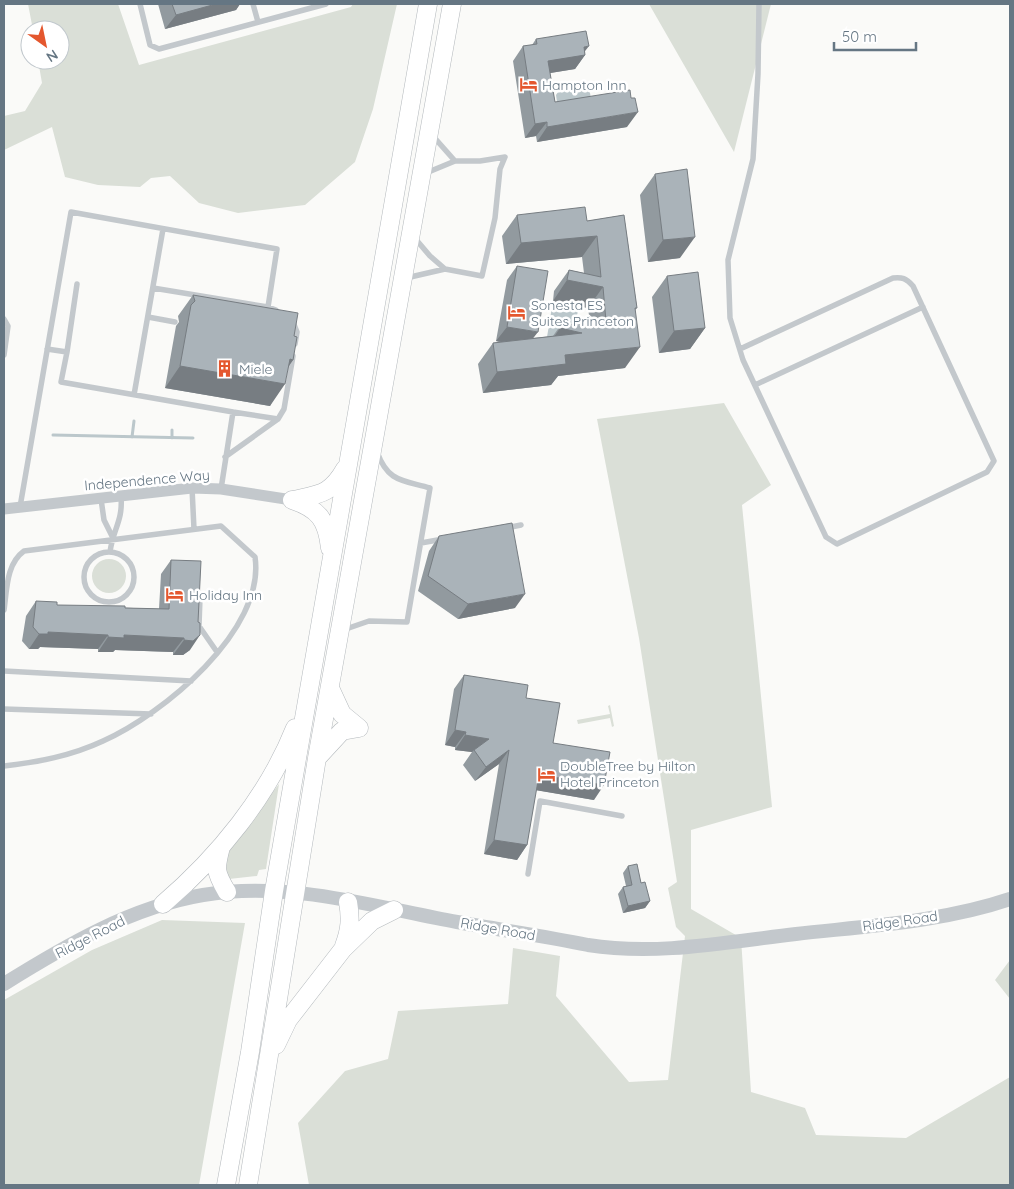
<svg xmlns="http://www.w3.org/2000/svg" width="1014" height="1189" font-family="Quicksand,sans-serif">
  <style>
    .green { fill: #dadfd7 }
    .water { fill: #bbc7cb }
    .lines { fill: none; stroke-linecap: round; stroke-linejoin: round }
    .stream { stroke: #bbc7cb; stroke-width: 3 }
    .trunk-casing { stroke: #b4b9bd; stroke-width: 19 }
    .service { stroke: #c3c8cc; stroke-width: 5.5 }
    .minor { stroke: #c3c8cc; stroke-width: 11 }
    .tertiary { stroke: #c3c8cc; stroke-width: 14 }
    .trunk { stroke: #fff; stroke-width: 18 }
    .wall { fill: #929a9f }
    .shaded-wall { fill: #777d82 }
    .building { fill: #aab3b9; stroke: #777d82 }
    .labels { text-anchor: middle; stroke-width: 5; stroke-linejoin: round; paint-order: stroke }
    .poi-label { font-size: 14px; fill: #657683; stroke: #fff; text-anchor: start }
    .street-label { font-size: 14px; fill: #657683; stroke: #fff }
  </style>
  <rect width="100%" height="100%" fill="#fafaf8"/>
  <!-- green -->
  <path class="green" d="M28,4H118L139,65L351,7L353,4H397L373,109L355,162L305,205L238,213L199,203L170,176L151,178L140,187L98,185L65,177L52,127L4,150V116L25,111L42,83L38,60H60V30H33Z
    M649,4H771L734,152Z
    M724,403L771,485L742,505L772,807L691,830V909L741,938L751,1092L805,1108L816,1135L906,1138L1010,1077V1185H309L298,1123L345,1071L388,1059L398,1011L508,1004L513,948L560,956L556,996L629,1082L668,1080L685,936L676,927L668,888L677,882L639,638L597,419Z
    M92 576a17 17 0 1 1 34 0a17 17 0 1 1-34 0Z
    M610,705L614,726L612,727L610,718L578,724L577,720L610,714L608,706Z
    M279,784L266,869L259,870L257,876L229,879L222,868L226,851Z
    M162,920L245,923L199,1185H4V1000L92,950Z
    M1010,960V999L995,980Z"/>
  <!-- water -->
  <path class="water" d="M588,81L592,105L558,109L556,95L563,85Z
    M553,301L579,306L573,335L547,337Z"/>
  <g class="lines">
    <!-- stream -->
    <path class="stream" d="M53,435L193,438
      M132,437L134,421
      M172,438V430"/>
    <defs>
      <path id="trunk" d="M292,500C319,509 327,520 330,548
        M294,500C320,494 331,494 345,469
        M330,688L342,714L359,728
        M318,757L342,731L359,728
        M221,847C215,869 215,872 227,892
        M163,904C218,857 268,796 295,728
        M344,946C350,930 351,919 348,902
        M276,1045L288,1020L343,949L372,921L394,910
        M226,1185L250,1052L274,891L428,4
        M248,1185L317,758L452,4"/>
    </defs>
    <!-- trunk casing -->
    <use href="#trunk" class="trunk-casing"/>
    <!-- service -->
    <path class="service" d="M140,4L150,45L159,49L326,4
      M253,4L258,22
      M432,135L455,161
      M413,236L430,256L445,269
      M406,278L445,269L482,276L495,218L500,169L505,157L480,161H455L426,173
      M153,288L268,307
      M148,317L175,322
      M4,319L8,326L4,355
      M293,322L297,332L295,344
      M47,349L67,352L61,382L233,412
      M740,349L893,278C902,277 906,278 913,286L994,461L987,472L837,544L826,537L743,360L730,318L728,260L753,159L758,74L759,4
      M67,352L77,284
      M755,385L923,307
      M134,395L163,229
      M225,457L278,419L284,409L293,356
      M192,488L194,529
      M221,489L233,412L278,419
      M101,499L104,520L112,536
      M20,507L71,212L277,249L268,307L276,310
      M506,528L521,525
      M421,543L443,539
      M110,552C113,529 123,521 121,497
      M84 577a25 25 0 1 1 50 0a25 25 0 1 1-50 0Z
      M200,598L199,626L217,652
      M4,610C7,590 6,564 24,551L221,526L255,557C266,630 162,715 103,741C71,756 38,762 4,766
      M343,630L369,621L407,622L430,488C402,480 388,482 377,452
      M4,671L191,681
      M4,709L151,714
      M528,874L540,801L622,816"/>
    <!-- minor -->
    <path class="minor" d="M4,509L192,488L221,489L292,500"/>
    <!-- tertiary -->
    <path class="tertiary" d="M4,984C65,946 131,907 203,895C287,880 375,907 457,922C501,930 544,936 588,945C657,956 727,942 796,934C867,926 942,922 1010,899"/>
    <!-- trunk -->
    <use href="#trunk" class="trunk"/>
  </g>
  <!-- wall -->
  <path class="wall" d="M158,4H240L236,10L165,29Z
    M536,39L585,51V55L575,69L550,73L555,102L627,127L537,142L536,136L525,138L513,61L523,46L532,45Z
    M655,174L680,258L648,262L640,195Z
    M517,215L587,221L624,215L637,308L635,310L625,368L558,376L551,385L483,393L478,364L493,343L499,342L496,341L507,280L517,266L533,338L553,336L560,326L590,323L588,308L553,301L554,291L569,270L584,273L582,257L506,264L502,236Z
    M667,276L705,328L690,349L659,353L652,297Z
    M193,295L294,336L293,360L289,366L270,406L165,388L176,326L179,322L178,316Z
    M439,536L515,608L458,619L418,591L429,551Z
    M171,560L190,650L183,655H173V652L115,650L113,652H98V649L40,647L38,649H29L22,641L26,616L36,601L57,605L159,609L161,574Z
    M464,675L526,698L553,743L594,800L536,790L527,845L517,860L484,854L499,764L475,781L463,765L472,752L455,750V747L445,745L454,689Z
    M628,866L641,883L650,901L645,908L623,913L618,894L623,887L626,886L623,873Z"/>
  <!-- shaded-wall -->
  <path class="shaded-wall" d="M216,4H240L236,10L165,29L176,15Z
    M589,46L582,55H585L575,69L538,75L548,61L584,47Z
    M638,112L627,127L537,142L547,127Z
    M547,122L536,136L525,138L535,124Z
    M597,236L582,257L506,264L521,243Z
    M695,237L680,258L648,262L663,240Z
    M567,280L603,287L588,308L553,301Z
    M507,327L538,332L527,346L496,341Z
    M560,328L582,333L546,349Z
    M705,328L690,349L659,353L674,331Z
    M640,347L625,368L558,376L551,385L483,393L497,372L565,355Z
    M290,359L293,360L278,381Z
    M180,366L285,384L270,406L165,388Z
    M525,594L515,608L458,619L468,604Z
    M48,632L108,635L98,649L40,647L38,649H29L39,634Z
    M124,635L184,638L173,652L115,650L113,652H98L108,637Z
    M200,635L190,650L183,655H173L184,640Z
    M455,730L466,732L455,747L445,745Z
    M465,735L489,739L474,750L472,752L455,750Z
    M509,750L499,764L475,781L486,767Z
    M539,775L604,785L594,800L529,789Z
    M494,840L527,845L517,860L484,854Z
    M650,901L645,908L623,913L628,906Z"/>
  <!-- building -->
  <path class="building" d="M172,4H216L176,15Z
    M586,31L589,46L584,47L585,55L548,61L555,102L630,90L631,98H635L638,112L547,127V122L535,124L523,46L537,44L536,39Z
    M687,169L695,237L663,240L655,174Z
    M585,207L587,221L624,215L637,308H635L640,347L565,355L566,364L497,372L493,343L582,333L560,328V326L606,321L603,287L567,280L569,270L601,277L597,236L521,243L517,215Z
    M517,266L548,271L538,332L507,327Z
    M698,272L705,328L674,331L667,276Z
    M193,295L298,313L294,336L297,337L293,360L290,359L285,384L180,366L191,305L195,301Z
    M512,523L525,594L468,604L428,576L439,536Z
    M171,560L201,561L198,622L200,623V635L193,641L184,640V638L124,635V638L108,637V635L48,632V634H39L33,627L36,601L57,602V605L125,606V608L169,609Z
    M464,675L528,685L526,698L560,703L553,743L610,752L604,785L539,775L527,845L494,840L509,750L486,767L474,750L489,739L465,735L466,732L455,730Z
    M637,864L641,883L645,882L650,901L628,906L623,887L632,885L628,866Z"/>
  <!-- icons -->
  <defs>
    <symbol id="hotel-bare" viewBox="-9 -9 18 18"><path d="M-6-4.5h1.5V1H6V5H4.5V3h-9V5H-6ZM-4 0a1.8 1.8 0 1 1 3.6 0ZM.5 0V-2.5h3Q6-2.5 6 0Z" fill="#e4572e" stroke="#fff" stroke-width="2.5" paint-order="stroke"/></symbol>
    <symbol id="building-bare" viewBox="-9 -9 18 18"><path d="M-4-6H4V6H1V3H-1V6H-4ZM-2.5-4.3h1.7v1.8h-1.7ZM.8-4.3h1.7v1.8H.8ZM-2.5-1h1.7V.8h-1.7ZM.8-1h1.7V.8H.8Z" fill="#e4572e" stroke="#fff" stroke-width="2.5" paint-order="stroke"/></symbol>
  </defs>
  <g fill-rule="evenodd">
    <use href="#hotel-bare" x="516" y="72" width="25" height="25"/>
    <use href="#hotel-bare" x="504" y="300" width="25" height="25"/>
    <use href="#building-bare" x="212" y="356" width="25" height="25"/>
    <use href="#hotel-bare" x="162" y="582" width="25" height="25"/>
    <use href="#hotel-bare" x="534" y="762" width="25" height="25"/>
  </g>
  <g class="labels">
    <!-- poi labels -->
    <g class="poi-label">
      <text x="542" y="90">Hampton Inn</text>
      <text x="531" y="310">Sonesta ES<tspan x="531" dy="16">Suites Princeton</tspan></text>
      <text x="239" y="374">Miele</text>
      <text x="189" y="600">Holiday Inn</text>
      <text x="560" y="771">DoubleTree by Hilton<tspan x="560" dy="16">Hotel Princeton</tspan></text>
    </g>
    <!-- street labels -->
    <g class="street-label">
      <text transform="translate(147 480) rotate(-5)" y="5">Independence Way</text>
      <text transform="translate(900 921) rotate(-8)" y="5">Ridge Road</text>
      <text transform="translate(498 929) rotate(10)" y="5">Ridge Road</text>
      <text transform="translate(90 937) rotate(-27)" y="5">Ridge Road</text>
    </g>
  </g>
  <!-- border -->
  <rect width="1014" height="1189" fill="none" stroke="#657683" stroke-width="10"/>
  <!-- north arrow -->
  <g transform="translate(45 45) rotate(147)"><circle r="24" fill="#ffffff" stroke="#c1c8cd"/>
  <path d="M0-4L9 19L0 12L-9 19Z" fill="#e4572e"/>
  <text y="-8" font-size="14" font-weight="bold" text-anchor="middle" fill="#657683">N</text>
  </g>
  <!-- scale -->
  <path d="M834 42v8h82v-8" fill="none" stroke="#657683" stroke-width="2.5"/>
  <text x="842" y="42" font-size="15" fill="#657683" stroke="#ffffff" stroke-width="4" paint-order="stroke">50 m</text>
</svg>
